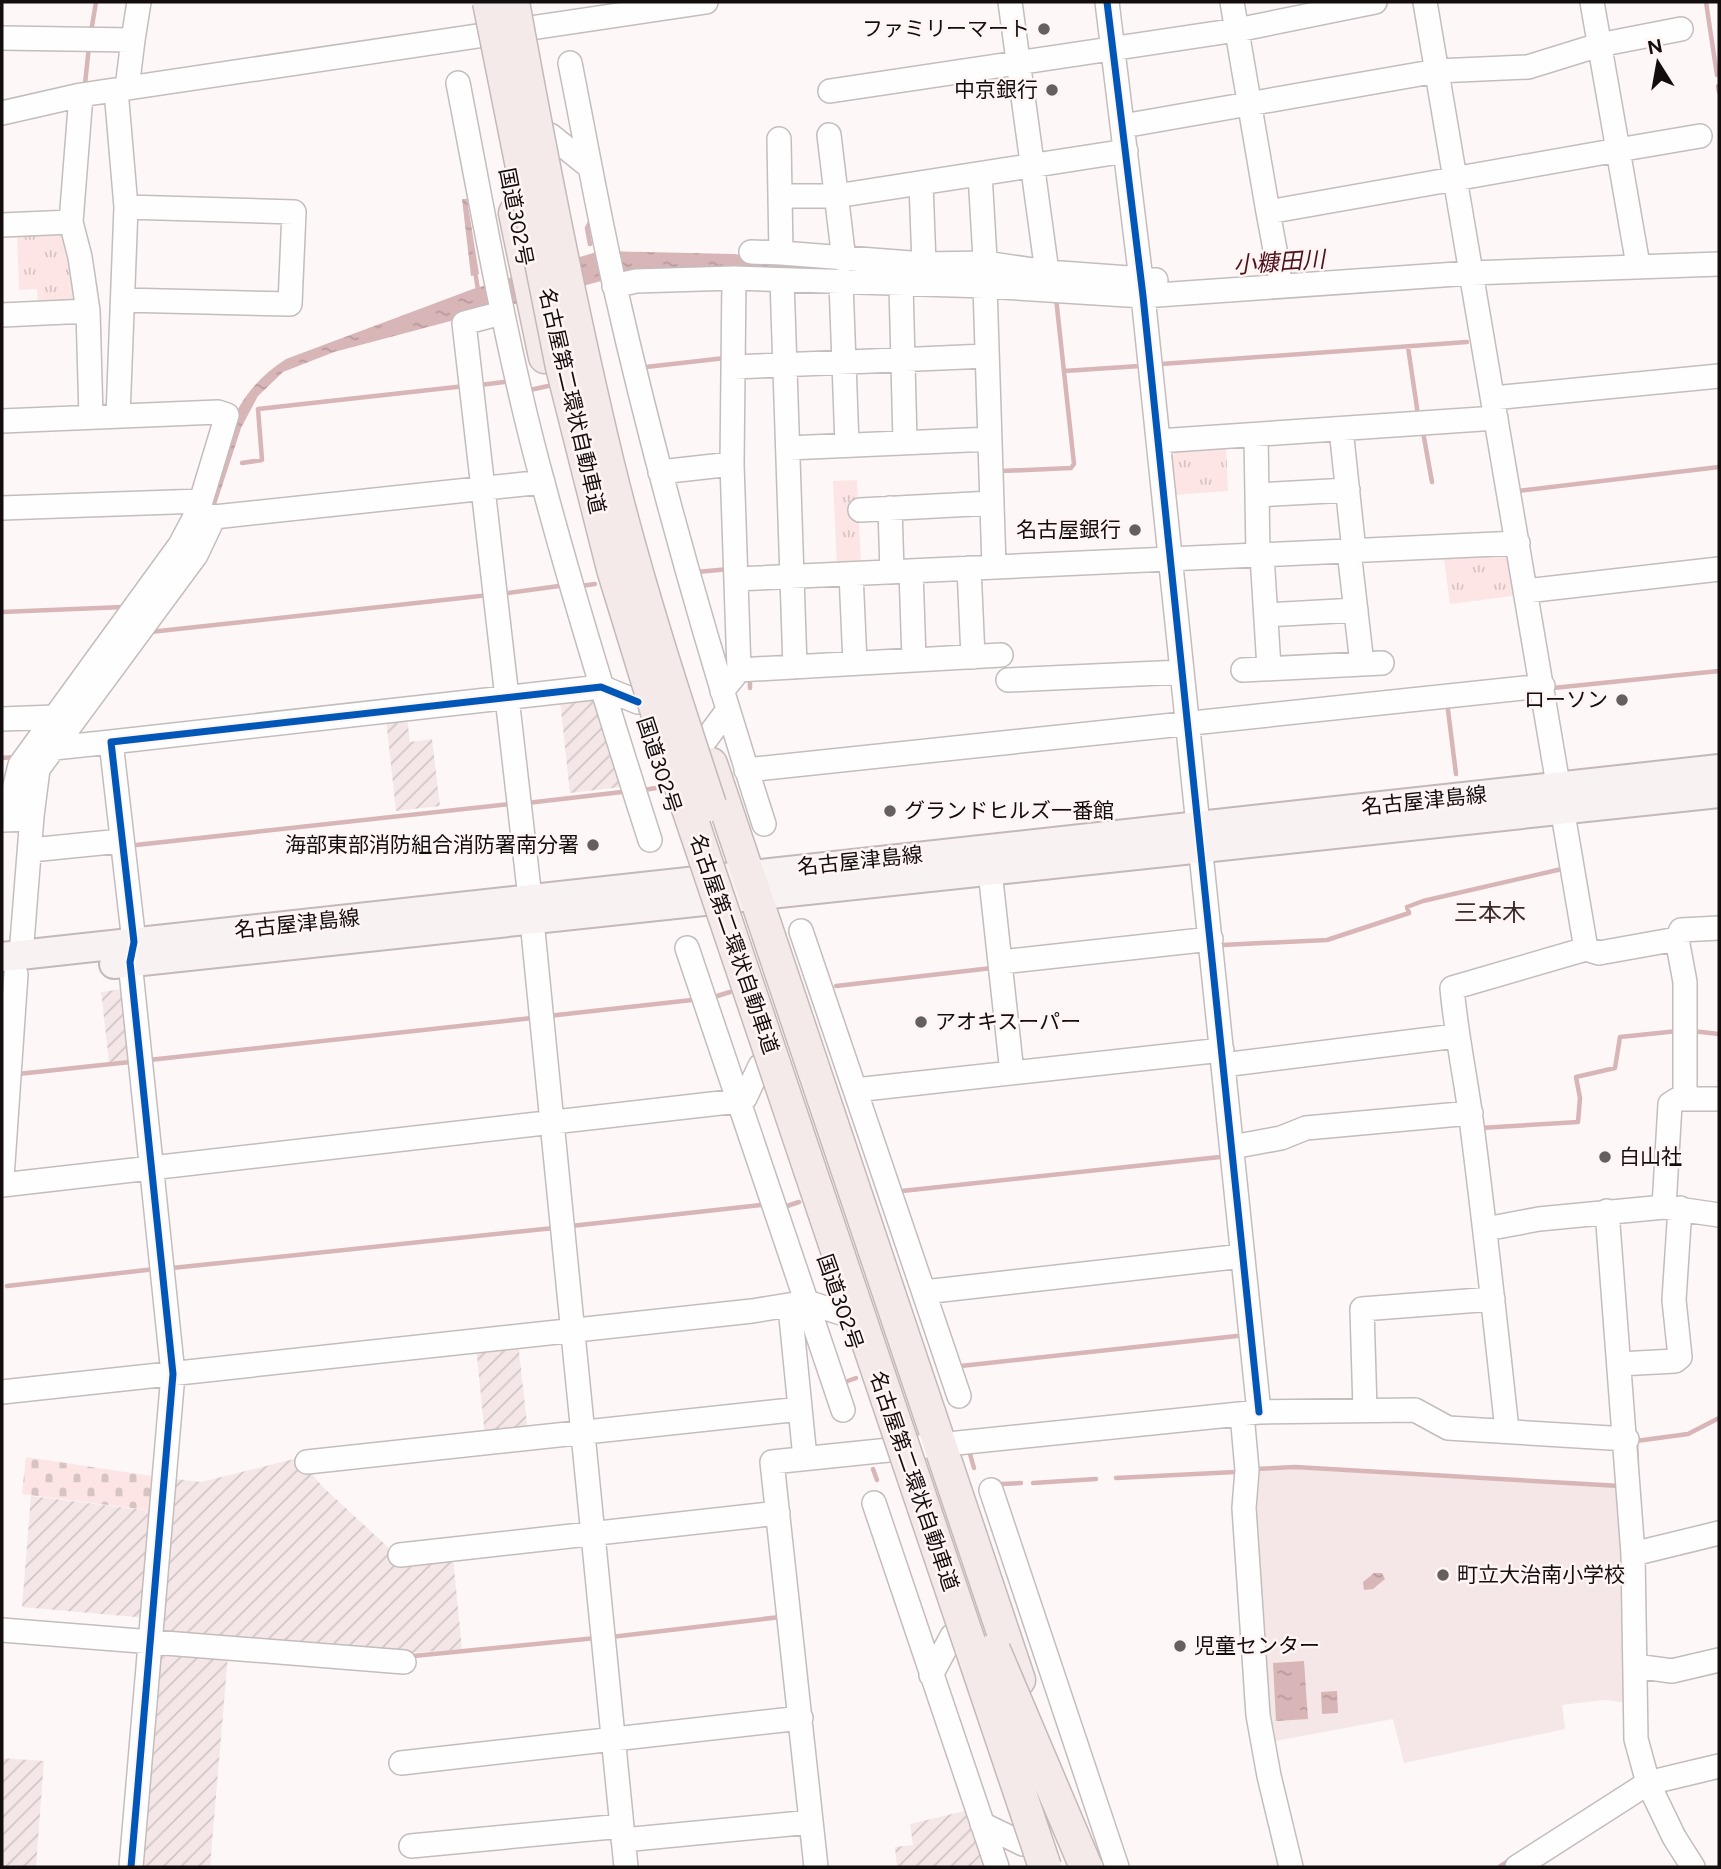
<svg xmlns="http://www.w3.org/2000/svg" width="1721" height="1869" font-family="Figtree,'Noto Sans JP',sans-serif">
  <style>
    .built { fill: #f5e7e7 }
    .industrial { fill: url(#industrial-furrows) }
    .grass { fill: url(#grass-tufts) }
    .cemetery { fill: url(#cemetery-stones) }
    .water { fill: url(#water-ripples) }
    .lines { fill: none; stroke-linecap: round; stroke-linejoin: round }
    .stream { stroke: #d8b5b7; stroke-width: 4.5 }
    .minor-casing { stroke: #c4bdbd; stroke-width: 26 }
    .major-casing { stroke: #c5b8b9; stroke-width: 32 }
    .highway-casing { stroke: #c5b8b9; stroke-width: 35 }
    .minor { stroke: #fffefe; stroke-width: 23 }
    .major { stroke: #f8f2f2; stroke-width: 28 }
    .highway { stroke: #f4eaea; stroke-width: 32 }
    .highway-bridge-casing { stroke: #c5b8b9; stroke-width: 35; stroke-linecap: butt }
    .highway-bridge { stroke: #f4eaea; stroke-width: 32 }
    .cycleway-casing { stroke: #fff5f5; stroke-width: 11 }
    .cycleway { stroke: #0057b8; stroke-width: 7 }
    .poi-dot { fill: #665f5f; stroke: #fff5f5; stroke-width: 2.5 }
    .labels { text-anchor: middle; stroke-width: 5; stroke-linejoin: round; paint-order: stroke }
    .poi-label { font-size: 21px; fill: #140d0d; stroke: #fff5f5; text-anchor: end }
    .street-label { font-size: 21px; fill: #140d0d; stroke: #fff5f5 }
    .water-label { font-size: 23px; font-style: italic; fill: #4d131c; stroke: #fff5f5 }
    .quarter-label { font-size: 24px; fill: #3b2a2b; stroke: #fff5f5 }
  </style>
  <defs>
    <pattern id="industrial-furrows" width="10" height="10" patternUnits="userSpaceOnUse" patternTransform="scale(1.75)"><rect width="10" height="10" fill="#f5e7e7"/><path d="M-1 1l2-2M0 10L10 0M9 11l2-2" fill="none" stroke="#d1c5c5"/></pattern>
    <pattern id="grass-tufts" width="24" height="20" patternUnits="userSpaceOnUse" patternTransform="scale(1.75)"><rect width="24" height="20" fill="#fde5e5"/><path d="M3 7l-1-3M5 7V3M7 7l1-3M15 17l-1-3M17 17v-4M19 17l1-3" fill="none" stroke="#d8c3c3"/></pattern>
    <pattern id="cemetery-stones" width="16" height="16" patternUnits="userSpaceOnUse" patternTransform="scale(1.75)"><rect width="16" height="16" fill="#fde5e5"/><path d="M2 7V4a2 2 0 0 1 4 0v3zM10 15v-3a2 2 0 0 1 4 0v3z" fill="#d8c3c3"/></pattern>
    <pattern id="water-ripples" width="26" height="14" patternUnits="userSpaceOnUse" patternTransform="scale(1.75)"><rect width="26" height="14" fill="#d8b5b7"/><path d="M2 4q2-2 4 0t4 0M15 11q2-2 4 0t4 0" fill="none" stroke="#b89a9c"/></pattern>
  </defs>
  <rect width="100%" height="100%" fill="#fdf7f7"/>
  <!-- built -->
  <path class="built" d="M1296,1469L1622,1487L1631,1703L1604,1700L1562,1705L1565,1729L1404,1763L1393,1719L1270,1742L1256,1500L1259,1471Z"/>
  <!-- industrial -->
  <path class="industrial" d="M587,698L593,701L621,787L570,793L560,701Z
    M407,718L410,742L432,739L440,806L396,811L386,720Z
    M123,989L130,1060L109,1062L101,992Z
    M518,1342L528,1433L485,1437L476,1346Z
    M298,1458L323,1487L404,1562L453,1558L462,1649L410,1653L159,1632L168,1478L201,1482Z
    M31,1496L151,1511L147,1618L22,1607Z
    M161,1650L228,1655L210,1867H139L155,1656Z
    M2,1758L44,1761L36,1867H2Z
    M965,1811L985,1867H897L895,1847L913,1845L910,1824Z"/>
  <!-- grass -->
  <path class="grass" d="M68,229L79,305L38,306L37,289L19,290L17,231Z
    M1226,445L1228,491L1174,495L1168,451Z
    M857,480L861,565L837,566L833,481Z
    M1508,548L1520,595L1450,604L1443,552Z"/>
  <!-- cemetery -->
  <path class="cemetery" d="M26,1457L158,1477L155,1511L22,1494Z"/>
  <!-- water -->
  <path class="water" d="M462,199H467L479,274L471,276Z
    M600,251L734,254L798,262L991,269L605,280L334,352L283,372L258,396L241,428L214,511L183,550L236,413C248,390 264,373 286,359L473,289Z
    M1374,1573H1382L1385,1579L1373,1589L1364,1590L1363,1582Z
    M1304,1661L1308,1719L1276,1721L1273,1663Z
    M1337,1691L1338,1713L1322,1714L1321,1692Z"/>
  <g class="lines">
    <!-- stream -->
    <path class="stream" d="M1706,2L1717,75
      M91,32L96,2
      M85,84L89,46
      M1718,86L1719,92
      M590,244L587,228L591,220
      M475,271L478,290
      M1408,347L1418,415
      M1161,364L1467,342
      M646,367L725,358
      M1064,371L1140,366
      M480,385L504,382
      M530,390L548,386
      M1423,432L1432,482
      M242,463L262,460L258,409L465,386
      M1002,471L1071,468L1074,464L1056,298
      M1517,491L1719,467
      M697,572L729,569
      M581,586L595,584
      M501,594L559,586
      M2,612L123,607
      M150,632L489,595
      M750,675V688
      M1553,688L1719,671
      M1447,702L1456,774
      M2,758L15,757
      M644,790L656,788
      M527,803L622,792
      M136,845L511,804
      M1222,945L1327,940L1409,913L1407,907L1423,901L1566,868
      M836,986L992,968
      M714,997L730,992
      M548,1016L692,1000
      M1692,1031L1719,1034
      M149,1060L532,1018
      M18,1074L130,1062
      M1480,1128L1578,1122L1580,1098L1576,1077L1615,1068L1620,1037L1678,1031
      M902,1191L1220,1157
      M784,1207L799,1202
      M571,1226L761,1205
      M172,1268L554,1228
      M7,1286L155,1269
      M961,1366L1237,1336
      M845,1382L856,1378
      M970,1454L974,1468
      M1637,1464L1636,1441L1688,1434L1719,1418
      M873,1469L877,1480
      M1255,1469L1295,1467L1620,1486
      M1116,1478L1235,1472
      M1033,1483L1096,1479
      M1002,1484L1021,1483
      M611,1637L780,1617
      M413,1656L596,1638
      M1499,1867L1511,1859"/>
    <defs>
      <path id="minor" d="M1010,2L1047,272
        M1107,2L1143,296L1259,1412
        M1232,2L1268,212L1618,150L1592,2
        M1425,2L1586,949
        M2,38L133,40L139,2
        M570,63C585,138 598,213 615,287C656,468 707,647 764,824
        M458,83C484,217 507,352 543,483C575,603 612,722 650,840
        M127,88L133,40
        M116,90L126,207L118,416
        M830,91L1237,30L1375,2
        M81,95L71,222L80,257L88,311L91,417
        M2,113L81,95L706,2
        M1123,126L1437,71L1528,67L1599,45L1681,29
        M550,135L590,167
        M829,135L844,260
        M779,139L780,196H836L1126,151
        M980,174L986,276
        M921,183L924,264
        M780,196L781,253L924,264L985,263L1047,272L1156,280
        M1268,212L1279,271
        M2,225L71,222
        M751,252L781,253
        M1638,265L1618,150L1700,136
        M782,280L795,667
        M841,282L847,445
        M901,284L905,442
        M614,286L636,281L734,278L985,286L1143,296L1471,273L1719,264
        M985,286L994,567
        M123,300L290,304L294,212L126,207
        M502,313L464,323L530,898
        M2,315L88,311
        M733,367L987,356
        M1493,398L1719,376
        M2,421L218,412L227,415L198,511L180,545L55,717L2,719
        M1341,429L1354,551
        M1256,435L1258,555
        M1158,441L1496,418
        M788,448L990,439
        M660,472L732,464
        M1257,495L1348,490
        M2,508L201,501
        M890,508L892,572
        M860,510L992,503
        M202,513L214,517L543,482
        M1349,551L1362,664
        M1262,555L1269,668
        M969,568L973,657
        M911,571L914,660
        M851,574L855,663
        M736,579L1518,543
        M1526,591L1719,569
        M1266,615L1356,610
        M739,670L1001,655
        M1243,670L1382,663
        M1008,680L1182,672
        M722,691L739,670L732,464L734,278
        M704,742L727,711
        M54,748L111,742
        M746,770L1543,686
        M13,794L32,816L21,955
        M2,800L13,794L20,765L55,717
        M32,816L38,769L196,555L214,517
        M2,820L32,819
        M31,850L121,841
        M990,871L1012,1073
        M532,921L626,1867
        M801,931L959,1396
        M1677,939L1685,982V1099
        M687,948L843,1410
        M1001,962L1211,939
        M1223,1065L1456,1036
        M855,1090L1222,1050
        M1232,1147L1281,1138L1306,1128L1471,1113
        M2,1178L16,974
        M2,1185L738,1101L745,1098L760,1066
        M1664,1207L1670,1104L1678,1099H1719
        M1607,1211L1633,1554L1636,1739L1648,1783L1674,1837L1693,1867
        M1486,1229L1539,1219L1664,1207L1719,1215
        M924,1292L1243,1256
        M790,1307L805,1458
        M1619,1364L1675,1361L1680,1357L1674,1300L1680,1208
        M2,1392L752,1311L807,1302L844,1314
        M1365,1410L1362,1309L1493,1299
        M1242,1414L1247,1470L1244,1508L1258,1715L1269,1776L1291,1867
        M1507,1430C1496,1328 1485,1227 1472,1126C1466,1079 1456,1034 1452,988L1586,949L1599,953L1677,939L1681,930L1719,928
        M307,1462L800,1409
        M991,1490L1117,1867
        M874,1503L997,1867
        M1633,1554L1719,1533
        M400,1555L778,1513
        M2,1630L404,1662
        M1635,1666L1672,1671L1719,1660
        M931,1675L952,1636
        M401,1763L801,1718
        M982,1824L1023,1844
        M623,1840L811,1822
        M411,1846L622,1826
        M131,1867L173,1374L130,962L134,942L111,742L601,687L638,702
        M816,1867L772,1462L1259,1412L1415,1410L1448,1428L1627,1439
        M1517,1867L1648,1783L1719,1766"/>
      <path id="major" d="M2,957L1719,769
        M114,964L1719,793"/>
      <path id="highway" d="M515,213L545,357
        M711,764L1019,1680"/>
    </defs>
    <!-- minor casing -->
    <use href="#minor" class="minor-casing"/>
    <!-- major casing -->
    <use href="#major" class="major-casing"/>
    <!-- highway casing -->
    <use href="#highway" class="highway-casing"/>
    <!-- minor -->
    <use href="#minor" class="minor"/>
    <!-- major -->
    <use href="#major" class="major"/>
    <!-- highway -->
    <use href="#highway" class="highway"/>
    <defs>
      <path id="highway-bridge" d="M489,2L562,367L613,569L672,761L1045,1867
        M513,2C541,157 571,311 608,464C636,579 673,693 710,805
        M994,1650L1086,1867"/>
    </defs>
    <!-- highway-bridge casing -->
    <use href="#highway-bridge" class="highway-bridge-casing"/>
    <!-- highway-bridge -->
    <use href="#highway-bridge" class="highway-bridge"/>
    <defs>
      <path id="cycleway" d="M1107,2L1143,296L1259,1412
        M131,1867L173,1374L130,962L134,942L111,742L601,687L638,702"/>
    </defs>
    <!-- cycleway casing -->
    <use href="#cycleway" class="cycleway-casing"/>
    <!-- cycleway -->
    <use href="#cycleway" class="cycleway"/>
  </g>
  <!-- markers -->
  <g class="poi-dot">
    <circle cx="1044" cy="29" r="7"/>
    <circle cx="1052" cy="90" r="7"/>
    <circle cx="1135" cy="530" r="7"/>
    <circle cx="1622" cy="700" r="7"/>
    <circle cx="890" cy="811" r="7"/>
    <circle cx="593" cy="845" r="7"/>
    <circle cx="921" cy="1022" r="7"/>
    <circle cx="1605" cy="1157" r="7"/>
    <circle cx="1443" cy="1575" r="7"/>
    <circle cx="1180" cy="1646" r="7"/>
  </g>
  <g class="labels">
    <!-- poi labels -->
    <g class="poi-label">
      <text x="1030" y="36">ファミリーマート</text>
      <text x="1038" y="97">中京銀行</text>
      <text x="1121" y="537">名古屋銀行</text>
      <text x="1608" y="707">ローソン</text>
      <text x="904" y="818" text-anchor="start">グランドヒルズ一番館</text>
      <text x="579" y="852">海部東部消防組合消防署南分署</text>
      <text x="935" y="1029" text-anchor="start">アオキスーパー</text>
      <text x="1619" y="1164" text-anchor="start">白山社</text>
      <text x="1457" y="1582" text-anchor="start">町立大治南小学校</text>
      <text x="1194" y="1653" text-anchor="start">児童センター</text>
    </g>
    <!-- street labels -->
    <g class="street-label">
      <text transform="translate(516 217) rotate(79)" y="7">国道302号</text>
      <text transform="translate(572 401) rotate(77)" y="7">名古屋第二環状自動車道</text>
      <text transform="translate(659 765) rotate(72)" y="7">国道302号</text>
      <text transform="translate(1424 801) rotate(-6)" y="7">名古屋津島線</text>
      <text transform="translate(860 861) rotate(-6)" y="7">名古屋津島線</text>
      <text transform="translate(297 924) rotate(-6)" y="7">名古屋津島線</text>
      <text transform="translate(734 944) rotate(71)" y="7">名古屋第二環状自動車道</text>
      <text transform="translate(840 1302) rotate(71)" y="7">国道302号</text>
      <text transform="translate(914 1481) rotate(71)" y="7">名古屋第二環状自動車道</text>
    </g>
    <!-- water labels -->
    <g class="water-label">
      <text transform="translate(1279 262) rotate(-4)" y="8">小糠田川</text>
    </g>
    <!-- quarter labels -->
    <g class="quarter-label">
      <text x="1490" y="921">三本木</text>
    </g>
  </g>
  <!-- border -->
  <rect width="1721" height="1869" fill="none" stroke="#140d0d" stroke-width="7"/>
  <!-- north arrow -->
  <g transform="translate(1658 63) rotate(349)" stroke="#fff5f5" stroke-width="5" paint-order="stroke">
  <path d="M0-5L12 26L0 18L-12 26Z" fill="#140d0d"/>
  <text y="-10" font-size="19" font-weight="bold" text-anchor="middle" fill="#140d0d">N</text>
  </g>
</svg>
